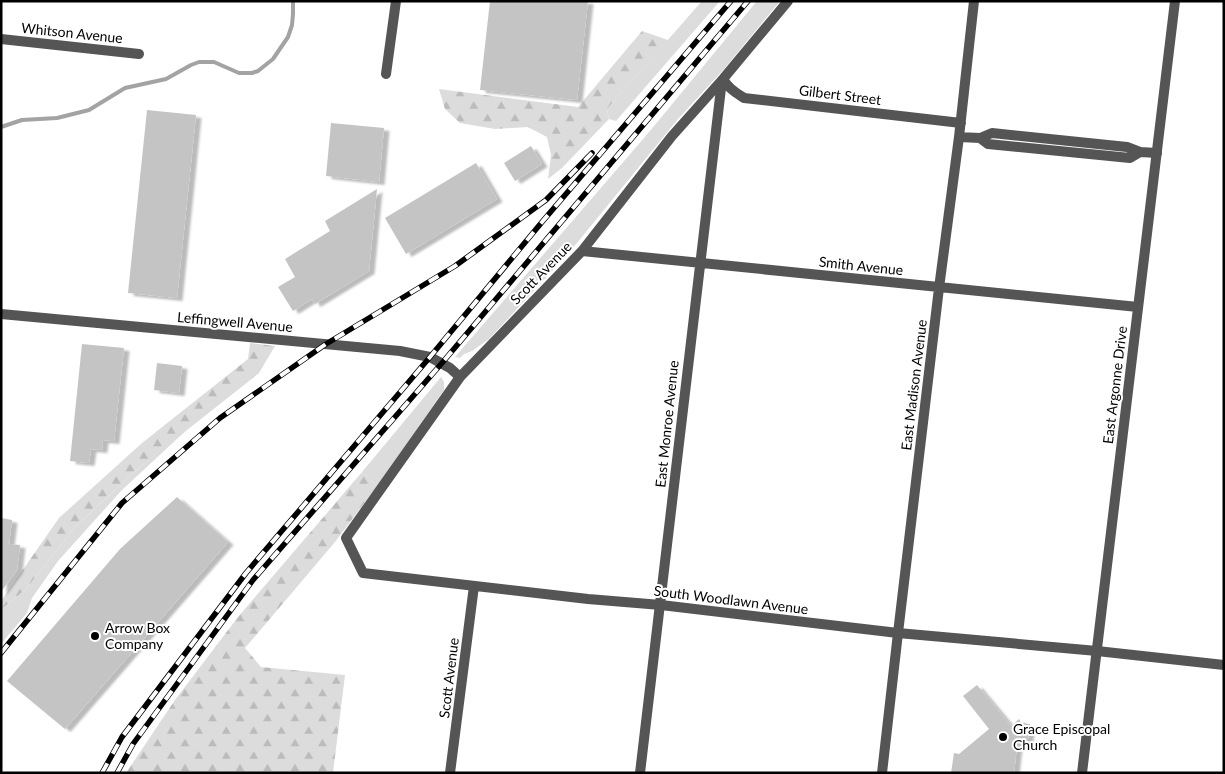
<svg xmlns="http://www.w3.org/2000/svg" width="1225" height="774" font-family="Lato,sans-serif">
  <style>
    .green { fill: #dcdcdc }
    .forest { fill: url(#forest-firs) }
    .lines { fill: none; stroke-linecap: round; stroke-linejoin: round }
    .stream { stroke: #a3a3a3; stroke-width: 4 }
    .building { fill: #c4c4c4; filter: url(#shadow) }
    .minor { stroke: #555; stroke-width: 10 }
    .tertiary { stroke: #555; stroke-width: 10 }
    .rail-casing { stroke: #000; stroke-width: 5.5 }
    .rail { stroke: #fff; stroke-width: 4; stroke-dasharray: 11; stroke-linecap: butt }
    .poi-dot { fill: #000; stroke: #fff; stroke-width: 2 }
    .labels { text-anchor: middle; stroke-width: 4; stroke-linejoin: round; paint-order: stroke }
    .street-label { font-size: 14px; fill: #000; stroke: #fff }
    .poi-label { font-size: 14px; fill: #000; stroke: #fff; text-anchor: start }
  </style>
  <defs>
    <pattern id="forest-firs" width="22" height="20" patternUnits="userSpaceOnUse" patternTransform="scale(1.25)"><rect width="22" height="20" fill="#dcdcdc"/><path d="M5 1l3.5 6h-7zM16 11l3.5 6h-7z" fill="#bbb"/></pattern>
    <filter id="shadow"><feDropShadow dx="5.5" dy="3" stdDeviation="1" flood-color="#0004"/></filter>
  </defs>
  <rect width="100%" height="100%" fill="#fff"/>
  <!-- green -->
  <path class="green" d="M702,1H720L616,121L609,119L607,109Z
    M757,1H780L724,69L678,119L577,243L543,281L489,339L472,351L464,354L460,358L455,357L650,131Z
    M441,377L444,382V390L377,486L362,472Z
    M192,425L122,490L58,561L32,598L27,613L1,644V608L4,607L26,589L76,526L139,468Z"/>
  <!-- forest -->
  <path class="forest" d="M642,31L668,40L607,109L609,119L562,168L548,179L551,155L547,137L528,127L495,129L460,123L445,109L439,89L578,107Z
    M250,343L275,346L259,373L139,468L76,526L26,589L4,607L1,608V601L59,518L142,443L248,359Z
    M362,472L377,486L335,542L245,648L261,667L345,675L333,773H126L175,700L238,617Z"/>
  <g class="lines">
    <!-- stream -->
    <path class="stream" d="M1,127L22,120L57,118L89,110L125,88L166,79L191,65L199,62H214L239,73H252L258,71L273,59L288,37L292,25L293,14V1"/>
  </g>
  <!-- building -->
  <path class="building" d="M490,1H588L577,100L480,90Z
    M147,110L196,115L177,298L128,293Z
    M331,123L384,128L379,182L326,176Z
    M531,146L542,164L515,181L504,163Z
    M476,163L497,199L406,254L385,218Z
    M377,189L369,271L315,304L312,299L293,311L278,287L295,277L285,259L330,231L325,221Z
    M82,344L124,348L114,441L103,440L102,450L91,449L89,463L70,461Z
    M157,363L182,366L179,393L154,390Z
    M177,497L228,542L65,729L7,681L120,549Z
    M1,518L12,520L9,544L20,545L17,570L1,592Z
    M977,685L1011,726L1019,719L1021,723L1030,724L1027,747L1017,746L1014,773H951L954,753L959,754L989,729L963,696Z"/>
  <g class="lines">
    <!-- minor -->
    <path class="minor" d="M788,1L723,79L672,136L582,251L460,377L346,538L363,573L588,599L661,605L898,633L1097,651L1224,665
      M1,39L139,54
      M386,74L396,1
      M723,79C728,88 735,92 744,98L961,123
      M959,137L980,138L992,133L1127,147L1140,152L1157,153
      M980,138L988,144L1130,158L1140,152
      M582,251L1138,307
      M1,314L400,351L430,357L450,368L460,377
      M450,773L474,586
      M640,773C668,542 694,311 722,80
      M882,773L898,633L939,288L959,137L974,1"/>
    <!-- tertiary -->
    <path class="tertiary" d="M1082,773L1175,1"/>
    <defs>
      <path id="rail" d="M1,653L122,503L220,418L326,344L455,266L546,200L592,153
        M102,773L122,737L246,573L430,357L542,222L731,1
        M117,773L133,744L253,580L442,363L748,1"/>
    </defs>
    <!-- rail casing -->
    <use href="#rail" class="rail-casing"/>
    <!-- rail -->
    <use href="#rail" class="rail"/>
  </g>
  <!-- markers -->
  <g class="poi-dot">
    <circle cx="95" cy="636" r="5"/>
    <circle cx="1003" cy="737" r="5"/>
  </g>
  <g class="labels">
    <!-- street labels -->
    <g class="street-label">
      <text transform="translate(72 33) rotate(6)" y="5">Whitson Avenue</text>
      <text transform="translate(840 95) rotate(7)" y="5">Gilbert Street</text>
      <text transform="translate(861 266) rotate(6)" y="5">Smith Avenue</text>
      <text transform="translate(541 273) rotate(-46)" y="5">Scott Avenue</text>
      <text transform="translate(235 322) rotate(5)" y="5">Leffingwell Avenue</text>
      <text transform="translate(914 385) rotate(-83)" y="5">East Madison Avenue</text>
      <text transform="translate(1115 385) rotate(-83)" y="5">East Argonne Drive</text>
      <text transform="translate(667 424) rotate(-84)" y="5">East Monroe Avenue</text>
      <text transform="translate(731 600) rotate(7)" y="5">South Woodlawn Avenue</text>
      <text transform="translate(449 678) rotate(-83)" y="5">Scott Avenue</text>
    </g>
    <!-- poi labels -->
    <g class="poi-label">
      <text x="105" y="633">Arrow Box<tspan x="105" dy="16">Company</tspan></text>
      <text x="1013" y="734">Grace Episcopal<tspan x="1013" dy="16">Church</tspan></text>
    </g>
  </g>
  <!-- border -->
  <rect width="1225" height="774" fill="none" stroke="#000000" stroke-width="5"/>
</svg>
